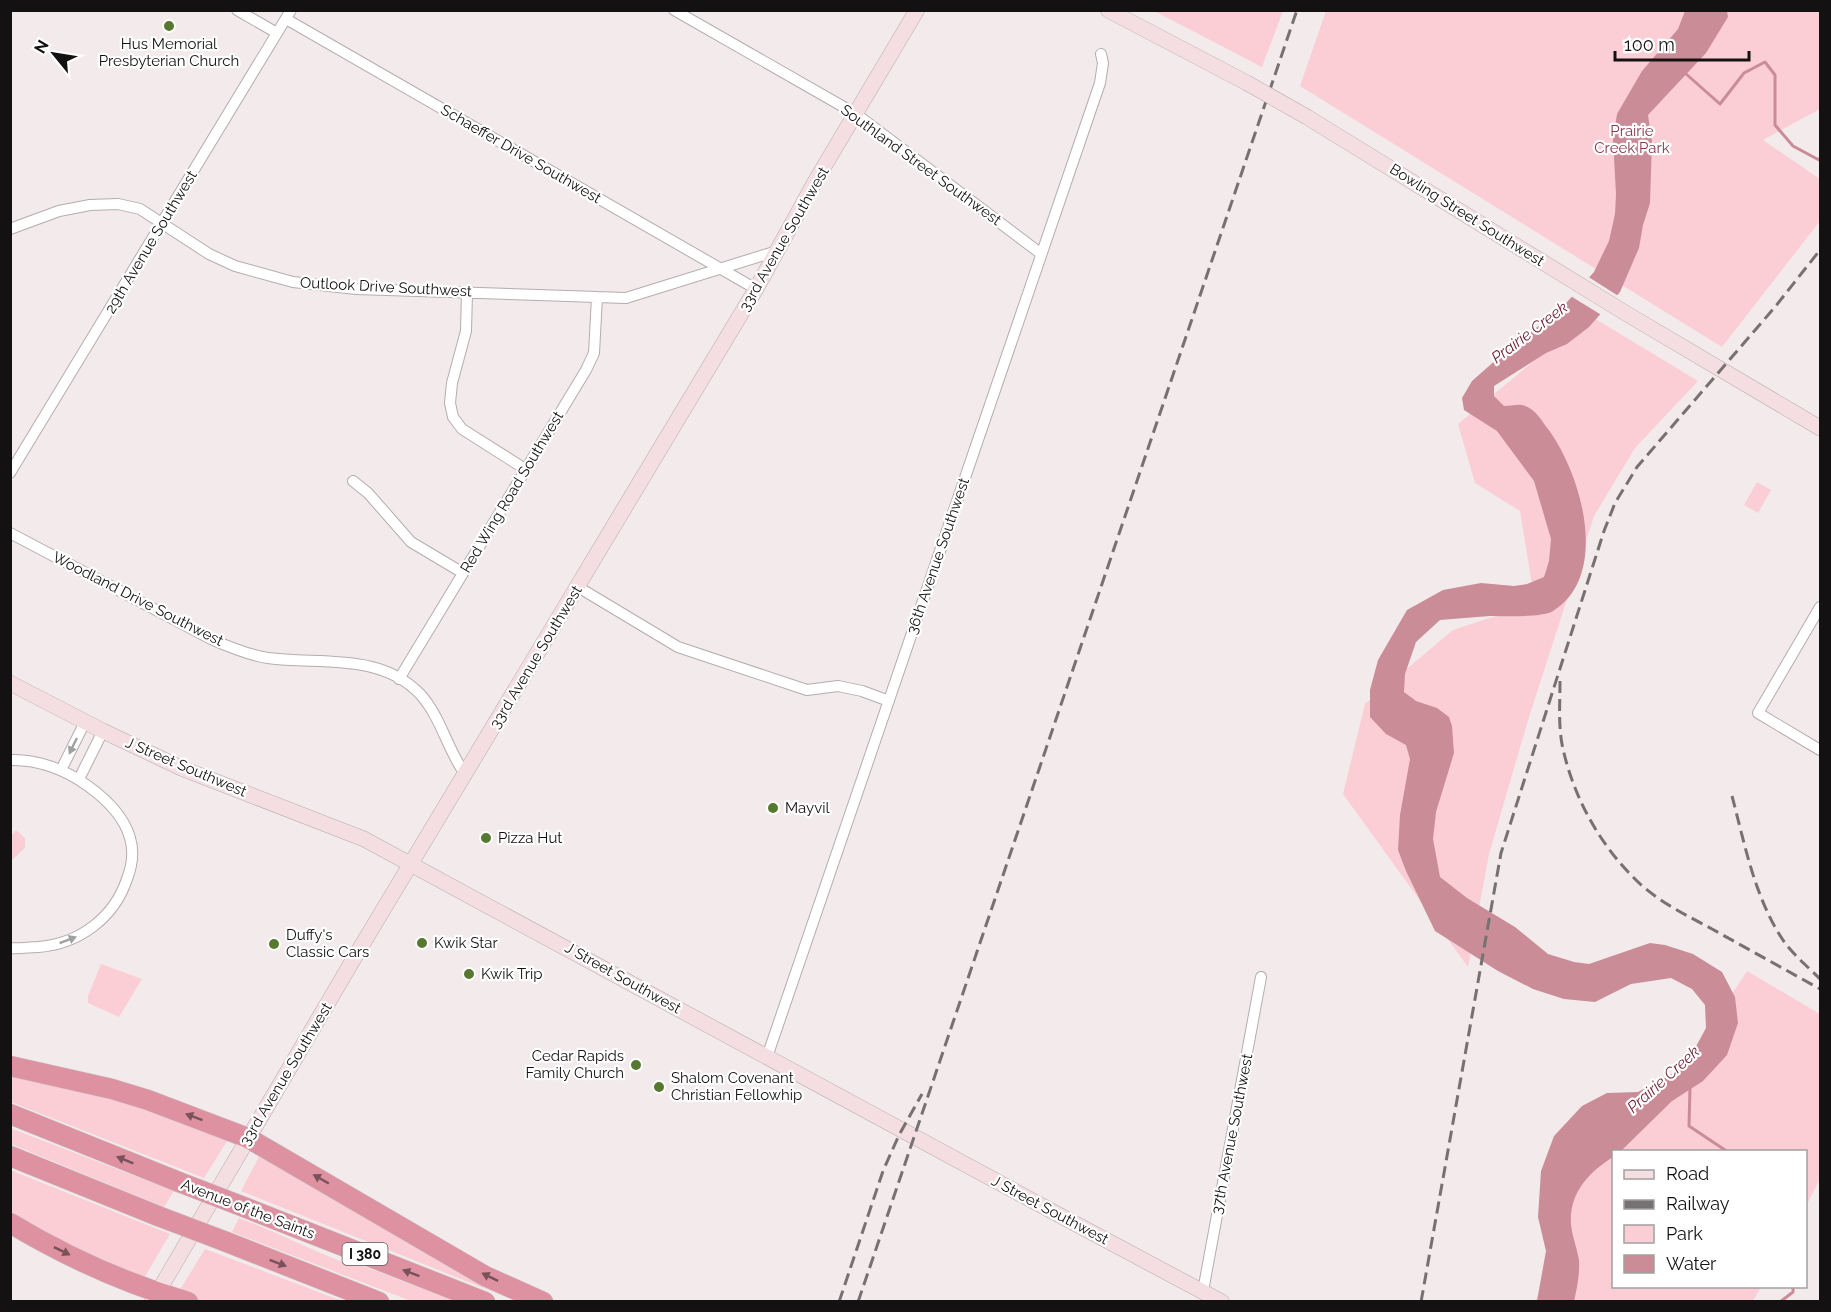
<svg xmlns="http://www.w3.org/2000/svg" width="1831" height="1312" font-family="Raleway,sans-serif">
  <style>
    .green { fill: #fbced6 }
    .water { fill: #ca8c97 }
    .pier { fill: #f2eaeb }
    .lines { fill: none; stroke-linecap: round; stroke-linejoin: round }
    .stream { stroke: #ca8c97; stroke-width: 3 }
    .street-casing { stroke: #b5acae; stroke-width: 12 }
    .secondary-casing { stroke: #b5acae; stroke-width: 16 }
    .highway-casing { stroke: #c7c6c6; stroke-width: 21 }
    .street { stroke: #fff; stroke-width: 10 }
    .secondary { stroke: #f5dee2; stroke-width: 15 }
    .highway { stroke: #de91a0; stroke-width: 20 }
    .rail { stroke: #767172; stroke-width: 3; stroke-dasharray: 12 6; stroke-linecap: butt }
    .secondary-bridge-casing { stroke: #b5acae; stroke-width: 16; stroke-linecap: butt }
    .highway-bridge-casing { stroke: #c7c6c6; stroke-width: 21; stroke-linecap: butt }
    .secondary-bridge { stroke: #f5dee2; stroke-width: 15 }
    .highway-bridge { stroke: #de91a0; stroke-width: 20 }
    .oneway { fill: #a1a0a0 }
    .oneway2 { fill: #795159 }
    .poi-dot { fill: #57782f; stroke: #fff; stroke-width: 2 }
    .labels { text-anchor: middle; stroke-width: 4.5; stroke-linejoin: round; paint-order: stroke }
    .shield { fill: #fff; stroke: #5a5859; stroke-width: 1.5 }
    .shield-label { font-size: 14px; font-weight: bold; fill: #141112 }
    .poi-label { font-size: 15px; fill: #141112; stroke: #fff; text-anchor: start }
    .park-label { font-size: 15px; fill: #86394c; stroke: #fff }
    .street-label { font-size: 15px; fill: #141112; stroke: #fff }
    .water-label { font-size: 16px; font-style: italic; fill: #70253a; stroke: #fff }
  </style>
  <rect width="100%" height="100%" fill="#f2eaeb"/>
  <!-- green -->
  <path class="green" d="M1154,11H1283L1262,67Z
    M1326,11H1820V109L1763,140L1820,179V221L1722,347L1300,86Z
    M1589,315L1698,381L1635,448L1594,516L1529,717L1489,854L1468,967L1343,794L1365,704L1453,630L1535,603L1520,511L1475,483L1458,424Z
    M1757,482L1771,490L1758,513L1744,505Z
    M16,830L25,838V848L11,861V836Z
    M101,964L142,979L119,1017L88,1003V996Z
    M1747,971L1820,1014V1179L1806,1206V1152H1614V1286L1761,1287L1753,1301L1536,1302L1561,1201L1681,1072Z
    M10,1070L120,1098L227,1138V1141L204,1178L11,1102Z
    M10,1128L174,1191L164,1207L11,1144Z
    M261,1153L528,1301H516L241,1191Z
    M10,1170L170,1234L144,1278L141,1279L11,1217Z
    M239,1218C275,1231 308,1249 343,1262L345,1259L455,1301H411L232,1232Z
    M205,1249L342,1301H200L178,1293Z"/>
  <!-- water -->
  <path class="water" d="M1685,11H1727L1728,17L1706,53L1648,115L1652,142L1650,203L1643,225L1639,248L1620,292L1589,327L1567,344L1546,353L1494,386V396L1504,406C1510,406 1517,404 1522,405C1535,408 1541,420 1548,429C1581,473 1611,575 1553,611C1541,618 1504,616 1490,616C1473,617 1456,619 1440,620L1416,642L1405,674L1404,692L1416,701L1437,708L1449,717L1452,726L1454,753L1436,812L1433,839L1440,877L1467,898L1515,927L1548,954L1574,962L1589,964L1650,943L1665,945L1693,954L1722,972L1735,997L1738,1023L1727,1055L1703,1081L1672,1101L1621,1151L1614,1152L1613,1157C1589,1172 1569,1193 1571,1224C1572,1236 1577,1248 1579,1260C1580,1272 1577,1289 1574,1301H1537L1546,1251L1538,1217L1541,1171L1554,1136L1582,1106L1607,1093L1638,1092L1672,1074L1693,1052L1706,1028L1705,1005L1692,989L1671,978L1631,984L1595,1002L1564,999L1533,989L1498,971L1435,931L1406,871L1398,850L1400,815L1410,759L1406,745L1386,734L1370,717V690L1378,660L1407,610L1443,590L1481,583L1514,586L1527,584L1544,577L1549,561L1551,539L1534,481L1497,431L1464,410L1462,398L1472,381L1514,344L1559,311L1594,272L1609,241L1615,214L1616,194L1613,140L1617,114L1642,71L1678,29Z"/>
  <!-- pier -->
  <path class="pier" d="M1587,276L1620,297L1603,316L1569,295Z"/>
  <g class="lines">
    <!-- stream -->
    <path class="stream" d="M1685,73L1720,104L1744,73L1765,62L1775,75V125L1793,146L1819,160L1820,158
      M1690,1087L1689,1126L1728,1152
      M1780,1302L1793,1292V1286"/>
    <defs>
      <path id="street" d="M237,10L277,33
        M674,10L856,114L1040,253
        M286,19L756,289
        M10,229L59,211L90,205L118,204L140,209L209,254L235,266L293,282L356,289L597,297L626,298L777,251
        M467,292L466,331L452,383L450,403L453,417L462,429L525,469
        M10,473L291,10
        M353,481L368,493L411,542L463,573
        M10,533L211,639C229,647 248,655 268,658C319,665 380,652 420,694C441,717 447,749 465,774
        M578,587L678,647L807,690L838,686L862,691L889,701
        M1820,607L1758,713L1820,750
        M399,679L586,370L594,353L597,297
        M10,760C38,759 66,770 88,786C106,799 124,816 130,838C134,851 132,866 127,879C114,918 79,944 38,947C29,947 20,949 10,948
        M61,770L85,722
        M79,779L103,731
        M767,1057L1100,83L1103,63L1101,54
        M1203,1291L1261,977"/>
      <path id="secondary" d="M1108,10L1247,83
        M1307,117L1627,314L1820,428
        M10,683L103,731L181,768L364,839L1046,1208L1222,1302
        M152,1302L356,955L756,289L816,180L917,10"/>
      <path id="highway" d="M10,1066L112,1089L148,1100L248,1138L485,1276L543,1302
        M10,1114L179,1182
        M10,1156L158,1216
        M244,1207L485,1302
        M10,1223C65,1256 127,1284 188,1302
        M224,1241L379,1302"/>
    </defs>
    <!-- street casing -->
    <use href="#street" class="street-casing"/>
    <!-- secondary casing -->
    <use href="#secondary" class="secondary-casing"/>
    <!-- highway casing -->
    <use href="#highway" class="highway-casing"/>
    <!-- street -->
    <use href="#street" class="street"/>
    <!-- secondary -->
    <use href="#secondary" class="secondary"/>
    <!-- highway -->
    <use href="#highway" class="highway"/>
    <!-- rail -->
    <path class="rail" d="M1560,681C1560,704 1558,727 1563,749C1574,798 1600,845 1636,880C1657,901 1686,915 1712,929C1748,949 1784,969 1820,989
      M1732,796C1745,845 1755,900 1785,943C1795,956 1808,967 1820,979
      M839,1302L883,1171L899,1135L922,1094
      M858,1302L1297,10
      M1421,1302L1501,853L1604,531L1615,503L1637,467L1775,307L1820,250"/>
    <defs>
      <path id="secondary-bridge" d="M1247,83L1307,117"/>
      <path id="highway-bridge" d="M179,1182L244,1207
        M158,1216L224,1241"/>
    </defs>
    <!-- secondary-bridge casing -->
    <use href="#secondary-bridge" class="secondary-bridge-casing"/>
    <!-- highway-bridge casing -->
    <use href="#highway-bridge" class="highway-bridge-casing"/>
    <!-- secondary-bridge -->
    <use href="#secondary-bridge" class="secondary-bridge"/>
    <!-- highway-bridge -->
    <use href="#highway-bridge" class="highway-bridge"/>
  </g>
  <!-- one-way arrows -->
  <defs><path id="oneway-solid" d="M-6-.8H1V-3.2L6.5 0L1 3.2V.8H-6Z" transform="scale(1.5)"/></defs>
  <g class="oneway">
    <use href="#oneway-solid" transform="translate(73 746) rotate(116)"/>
    <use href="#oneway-solid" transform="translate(68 940) rotate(-21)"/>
  </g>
  <g class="oneway2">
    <use href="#oneway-solid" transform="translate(194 1117) rotate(-159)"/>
    <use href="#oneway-solid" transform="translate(125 1160) rotate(-158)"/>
    <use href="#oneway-solid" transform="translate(321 1179) rotate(-150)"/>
    <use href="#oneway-solid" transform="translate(62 1251) rotate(26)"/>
    <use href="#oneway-solid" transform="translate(278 1263) rotate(21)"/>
    <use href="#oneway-solid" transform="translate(411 1273) rotate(-159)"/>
    <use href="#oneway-solid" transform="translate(490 1277) rotate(-154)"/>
  </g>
  <!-- markers -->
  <g class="poi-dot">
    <circle cx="169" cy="26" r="6"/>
    <circle cx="773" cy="808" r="6"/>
    <circle cx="486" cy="838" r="6"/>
    <circle cx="422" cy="943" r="6"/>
    <circle cx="274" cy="944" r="6"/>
    <circle cx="469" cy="974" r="6"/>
    <circle cx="636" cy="1065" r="6"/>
    <circle cx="659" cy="1087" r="6"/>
  </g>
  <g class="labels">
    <!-- shield labels -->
    <rect class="shield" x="342.5" y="1243" width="45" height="22" rx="4.5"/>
    <g class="shield-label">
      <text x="365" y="1259">I 380</text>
    </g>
    <!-- poi labels -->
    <g class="poi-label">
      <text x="169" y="49" text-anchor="middle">Hus Memorial<tspan x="169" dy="17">Presbyterian Church</tspan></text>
      <text x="785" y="813">Mayvil</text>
      <text x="498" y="843">Pizza Hut</text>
      <text x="286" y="940">Duffy's<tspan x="286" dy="17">Classic Cars</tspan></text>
      <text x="434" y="948">Kwik Star</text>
      <text x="481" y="979">Kwik Trip</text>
      <text x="624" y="1061" text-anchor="end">Cedar Rapids<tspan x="624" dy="17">Family Church</tspan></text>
      <text x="671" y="1083">Shalom Covenant<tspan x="671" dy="17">Christian Fellowhip</tspan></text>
    </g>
    <!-- park labels -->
    <g class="park-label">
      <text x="1632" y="136">Prairie<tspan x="1632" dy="17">Creek Park</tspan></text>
    </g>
    <!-- street labels -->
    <g class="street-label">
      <text transform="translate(521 154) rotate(30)" y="5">Schaeffer Drive Southwest</text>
      <text transform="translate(921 165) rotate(36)" y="5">Southland Street Southwest</text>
      <text transform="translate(1467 215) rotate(32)" y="5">Bowling Street Southwest</text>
      <text transform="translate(784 239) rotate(-60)" y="5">33rd Avenue Southwest</text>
      <text transform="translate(151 242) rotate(-59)" y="5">29th Avenue Southwest</text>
      <text transform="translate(386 287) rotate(3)" y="5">Outlook Drive Southwest</text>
      <text transform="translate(512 492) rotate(-59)" y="5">Red Wing Road Southwest</text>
      <text transform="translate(938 556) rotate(-71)" y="5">36th Avenue Southwest</text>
      <text transform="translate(138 599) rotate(27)" y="5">Woodland Drive Southwest</text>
      <text transform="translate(536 657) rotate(-59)" y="5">33rd Avenue Southwest</text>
      <text transform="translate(186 767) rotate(23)" y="5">J Street Southwest</text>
      <text transform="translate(623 978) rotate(29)" y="5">J Street Southwest</text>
      <text transform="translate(286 1074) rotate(-59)" y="5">33rd Avenue Southwest</text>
      <text transform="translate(1232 1134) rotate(-79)" y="5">37th Avenue Southwest</text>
      <text transform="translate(248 1209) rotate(21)" y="5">Avenue of the Saints</text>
      <text transform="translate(1050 1210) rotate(28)" y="5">J Street Southwest</text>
    </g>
    <!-- water labels -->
    <g class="water-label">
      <text transform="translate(1529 332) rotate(-37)" y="6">Prairie Creek</text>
      <text transform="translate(1663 1079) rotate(-42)" y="6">Prairie Creek</text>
    </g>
  </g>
  <!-- border -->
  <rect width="1831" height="1312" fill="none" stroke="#141112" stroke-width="24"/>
  <!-- legend -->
  <rect x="1612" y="1150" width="195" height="138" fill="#ffffff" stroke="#a1a0a0" stroke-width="1.5"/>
  <rect x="1624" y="1170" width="30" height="9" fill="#f5dee2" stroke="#a1a0a0" stroke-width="1.5"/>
  <text x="1666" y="1180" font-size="18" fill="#141112">Road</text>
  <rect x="1624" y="1200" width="30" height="9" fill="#767172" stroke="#a1a0a0" stroke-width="1.5"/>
  <text x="1666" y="1210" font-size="18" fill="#141112">Railway</text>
  <rect x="1624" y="1225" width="30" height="18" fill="#fbced6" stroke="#a1a0a0" stroke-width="1.5"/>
  <text x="1666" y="1240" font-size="18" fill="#141112">Park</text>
  <rect x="1624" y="1255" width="30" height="18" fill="#ca8c97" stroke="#a1a0a0" stroke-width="1.5"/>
  <text x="1666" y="1270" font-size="18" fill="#141112">Water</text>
  <!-- north arrow -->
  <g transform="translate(54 54) rotate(300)" stroke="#ffffff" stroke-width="4.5" paint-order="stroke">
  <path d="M0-4.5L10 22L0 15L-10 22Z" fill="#141112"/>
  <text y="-9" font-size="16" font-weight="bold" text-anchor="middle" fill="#141112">N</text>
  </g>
  <!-- scale -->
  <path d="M1615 51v9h134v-9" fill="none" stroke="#141112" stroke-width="3"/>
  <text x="1624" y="51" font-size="18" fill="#141112" stroke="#ffffff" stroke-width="4.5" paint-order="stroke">100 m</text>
</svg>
